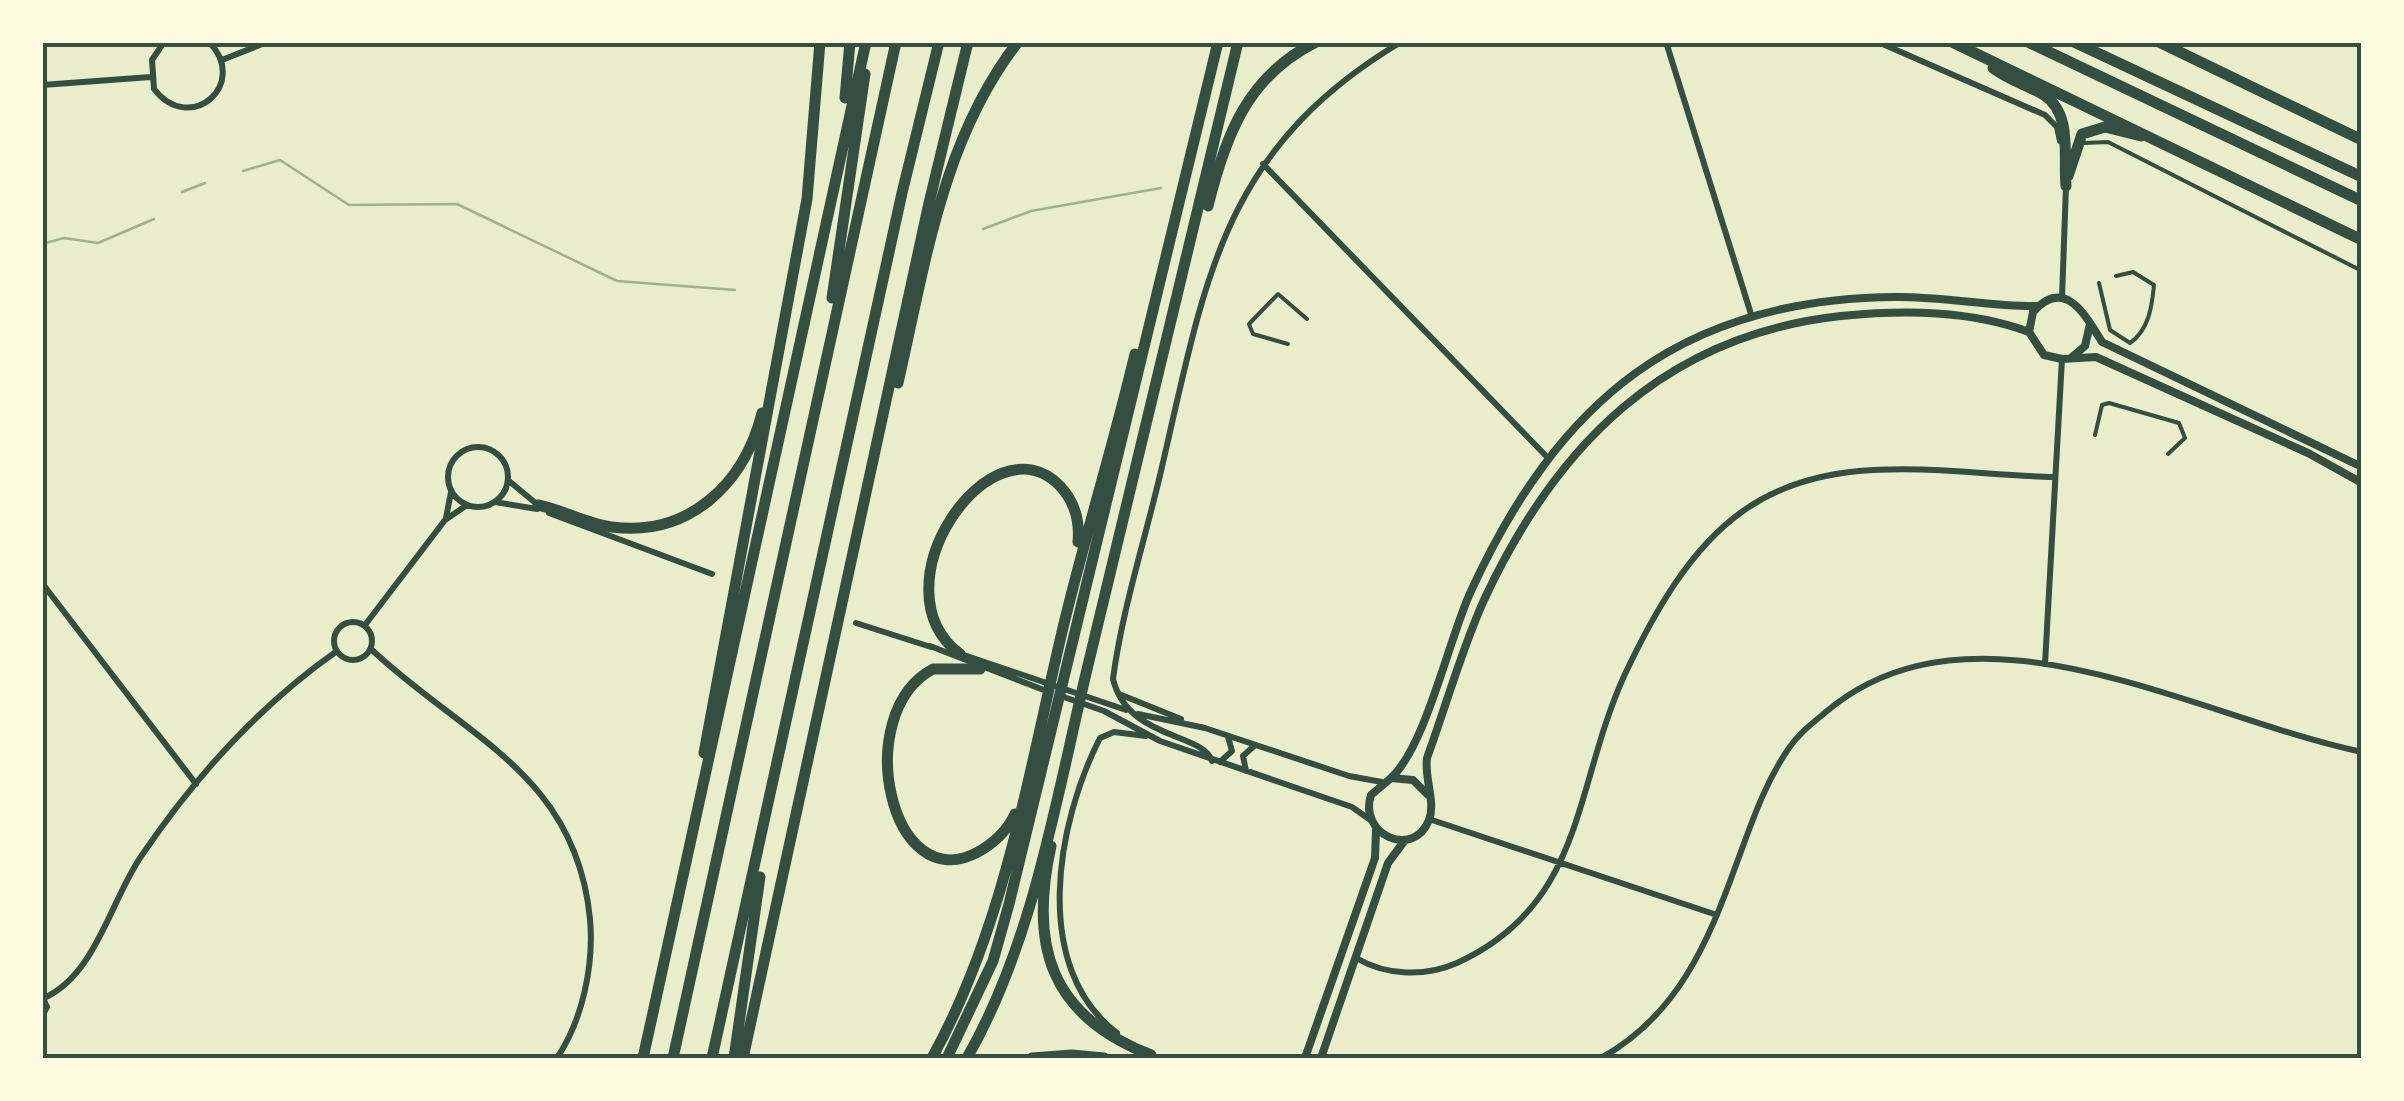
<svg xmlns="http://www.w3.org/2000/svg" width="2404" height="1101" font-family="Arial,sans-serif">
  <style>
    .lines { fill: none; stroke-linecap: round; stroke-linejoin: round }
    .stream { stroke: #a3b18a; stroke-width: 2.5 }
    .service { stroke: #344e41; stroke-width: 4 }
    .minor { stroke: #344e41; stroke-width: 6 }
    .tertiary { stroke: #344e41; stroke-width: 8 }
    .motorway { stroke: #344e41; stroke-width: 11 }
    .neatline { fill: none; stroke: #344e41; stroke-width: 4 }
  </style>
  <rect width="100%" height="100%" fill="#e9edc9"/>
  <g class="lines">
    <!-- stream -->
    <path class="stream" d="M243,171L280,160L349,205L457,204L617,281L735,290
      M182,192L205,183
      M983,229L1031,211L1161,188
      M42,244L64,238L98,243L154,219"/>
    <!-- service -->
    <path class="service" d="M2084,143L2108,142L2362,271
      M2099,283L2110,330L2130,343C2149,330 2152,306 2154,285L2133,272L2116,276
      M1288,344L1253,334L1249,324L1278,294L1307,319
      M2095,435L2102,405L2109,403L2179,423L2185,438L2168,454"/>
    <!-- minor -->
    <path class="minor" d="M164,42L152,60L154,89C190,136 250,84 209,42
      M1666,42L1751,314
      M1878,42L2045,115L2057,127L2060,141
      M222,60L267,42
      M42,85L151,77
      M1263,164L1548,458
      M2062,298L2066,186
      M448 477a30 30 0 1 1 60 0a30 30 0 1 1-60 0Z
      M509,481L538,505
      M495,502L537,509
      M549,513L712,574
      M446,518L451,492
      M42,583L196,784
      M334 641a19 19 0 1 1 38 0a19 19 0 1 1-38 0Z
      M856,623L931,647
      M365,625L445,520L467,505
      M930,646L1049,692
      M371,649C464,737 576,773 590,919C594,965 583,1019 557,1058
      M958,653L1126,710
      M2045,664L2062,359
      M1119,694L1181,719
      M1061,696L1104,711L1160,741L1352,807L1369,819
      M1138,714L1205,728
      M1202,727L1349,776L1382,782
      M1212,761C1202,732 1128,740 1113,679C1122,610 1145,540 1161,471C1205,283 1220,150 1401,42
      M1220,762L1232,751L1228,737
      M1246,771L1243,756L1254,746
      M1429,819L1717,915
      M1356,958C1387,976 1425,977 1457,963C1586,904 1573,787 1625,674C1653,615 1689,549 1743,511C1833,447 1951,475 2053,477
      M42,996L47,1007L42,1016
      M44,998C96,975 111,899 142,855C195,777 260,705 337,651
      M1117,1033C1030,967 1057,822 1100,738L1114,732L1146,736
      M1601,1058C1677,1016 1708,943 1736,865C1751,825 1764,784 1789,748C1799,733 1813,723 1827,711C1976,587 2198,718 2362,752"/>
    <!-- tertiary -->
    <path class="tertiary" d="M2072,357L2085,346L2090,324
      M2362,467L2102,342C2086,316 2065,276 2033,312L2029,332L2044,355L2062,359L2096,357L2308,453L2362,483
      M1391,778C1426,746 1449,638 1471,591C1559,400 1680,299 1895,297C1943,296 1990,307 2038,306
      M1428,795L1413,780L1391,778L1371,795C1358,834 1413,860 1429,820C1436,802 1424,778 1427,758C1446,706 1461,651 1484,600C1556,445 1665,335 1841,316C1904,310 1970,310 2029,332
      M1305,1058L1375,858L1376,830
      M1321,1058L1388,863L1405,840"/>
    <!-- motorway -->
    <path class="motorway" d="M1952,42L2362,240
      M2028,42L2362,201
      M2074,42L2362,177
      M2159,42L2362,140
      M1993,68C2009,80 2027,85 2044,95C2073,114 2063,157 2066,186
      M845,98L850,42
      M2068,176L2082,134L2105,127L2141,136
      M1208,206C1225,137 1247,76 1316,42
      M832,298L865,74
      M898,383C925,266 942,139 1018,42
      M538,505C563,510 587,524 612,527C689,537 744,484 762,413
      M960,654C872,588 991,415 1060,486C1075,502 1080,520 1078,542
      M980,669H933C850,713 890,900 978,852C994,843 1007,831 1015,814
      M704,753L807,199L820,42
      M1051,846C1029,946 1050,1016 1151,1055
      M643,1058L866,42
      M673,1058L896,42
      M712,1058L902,193L939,42
      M734,1058L760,877
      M743,1058L929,203L968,42
      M932,1058C1004,928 1028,776 1062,632C1084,539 1113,447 1135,354
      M947,1058L993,961L1009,904L1218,42
      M967,1058C1035,939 1057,793 1089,661C1139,455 1190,249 1238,42
      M1032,1058L1072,1055L1104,1058"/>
  </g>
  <!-- border -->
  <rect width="2404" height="1101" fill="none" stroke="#fefae0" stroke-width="90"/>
  <rect x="45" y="45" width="2314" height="1011" class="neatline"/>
</svg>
